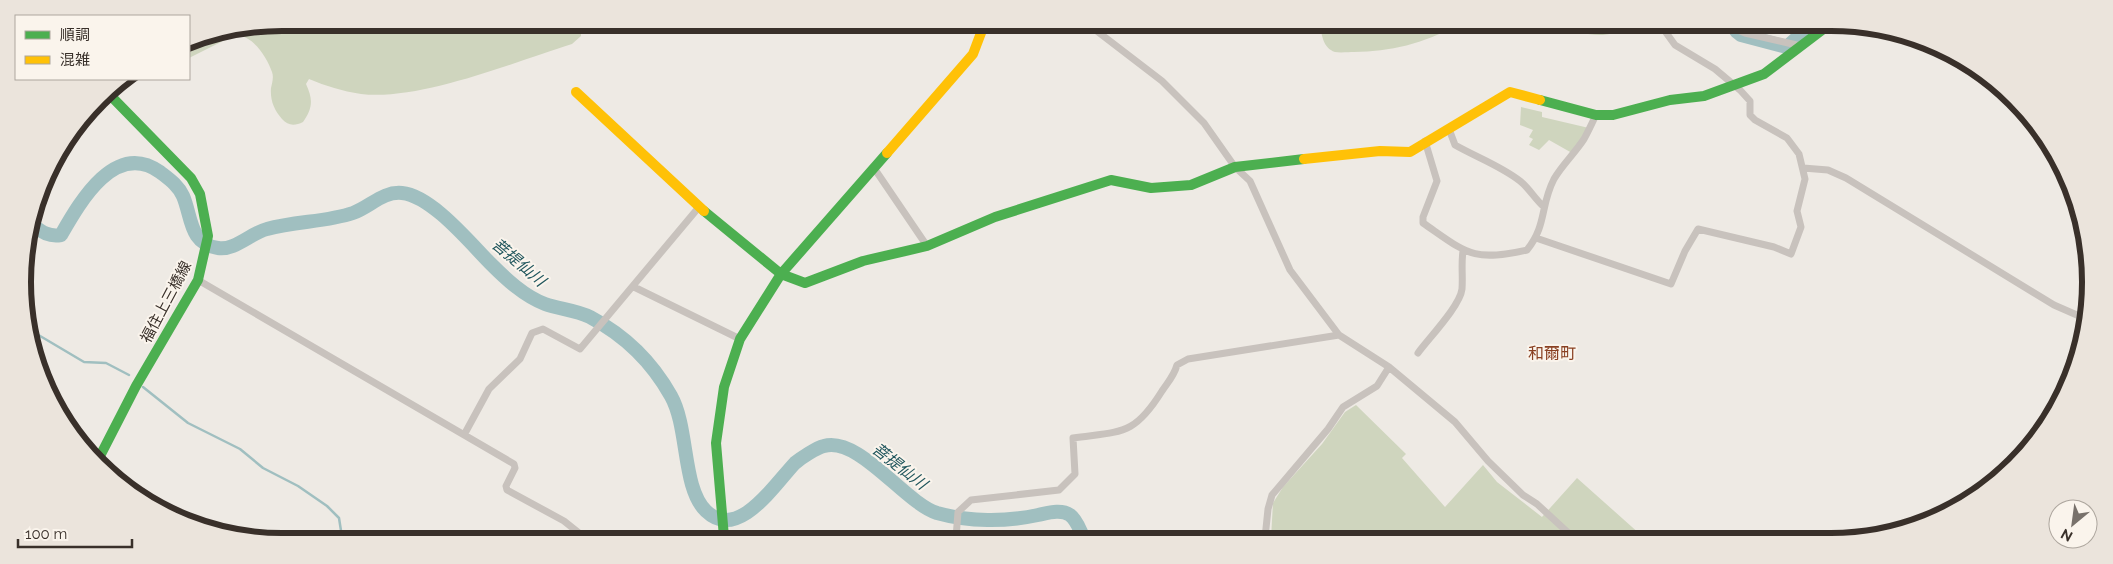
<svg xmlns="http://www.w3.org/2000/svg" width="2113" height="564" font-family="Raleway,'Noto Sans JP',sans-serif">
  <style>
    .green { fill: #cfd5be }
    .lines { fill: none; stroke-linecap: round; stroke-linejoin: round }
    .stream { stroke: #a0bfc0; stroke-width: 2.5 }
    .river { stroke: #a0bfc0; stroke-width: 14 }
    .street { stroke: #c8c2bd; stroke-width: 7 }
    .fast { stroke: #4caf50; stroke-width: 10 }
    .slow { stroke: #ffc107; stroke-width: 10 }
    .labels { text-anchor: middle; stroke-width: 4; stroke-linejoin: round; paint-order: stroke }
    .street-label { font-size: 15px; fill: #39302a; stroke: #faf4ec }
    .water-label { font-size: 16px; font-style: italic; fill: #1f555c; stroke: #faf4ec }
    .neighbourhood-label { font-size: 16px; fill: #894022; stroke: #faf4ec }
    .rim { fill: none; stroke: #39302a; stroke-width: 6 }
  </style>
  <rect width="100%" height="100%" fill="#eeeae4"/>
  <!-- green -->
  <path class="green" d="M282,23H578L581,30V36L572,44C514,62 420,101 361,94C342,91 326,86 309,79L306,84C313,99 313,108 303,122C295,126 288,126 282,119C274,110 270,100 271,88C272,83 274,77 272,72C267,57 251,32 233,36L189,58V41Z
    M1101,25H1145L1126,34Z
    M1320,26H1456C1424,43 1390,52 1354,52C1349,52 1340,53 1335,52C1323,48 1322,35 1320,26Z
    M1562,26L1623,27C1609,41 1580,34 1562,26Z
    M1521,107L1542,112V117L1589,128L1572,153L1549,140L1539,150L1529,145L1533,139L1529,137L1533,130L1520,125Z
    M1356,405L1406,454L1402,458L1445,507L1483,465L1497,482L1542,517L1577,478L1641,535L1639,539L1271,538L1273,503L1283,487L1322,444L1345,412Z"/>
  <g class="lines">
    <!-- stream -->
    <path class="stream" d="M30,330L84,362L106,363L129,375
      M143,387L188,423L240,449L263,468L298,486L327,506L339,518L342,537"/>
    <!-- river -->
    <path class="river" d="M1736,31L1741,35L1787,47L1809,27
      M34,226C42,232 49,237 61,235C80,202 115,140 160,172C169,179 178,185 183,196C192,217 189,244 218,248C234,251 251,233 267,229C295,221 327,222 353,213C370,207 383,191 402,193C432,196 470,243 491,264C506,279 524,296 545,304C559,309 576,310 590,317C624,335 652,362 671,396C689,428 682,488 706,511C738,542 775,484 795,463C801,458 816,448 824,446C859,436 905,503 937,513C969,522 1006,522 1038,515C1048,513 1061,509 1070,515C1077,520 1080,531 1084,538"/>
    <!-- street -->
    <path class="street" d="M1089,25L1162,81L1204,123L1235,167L1250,181L1290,270L1339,335L1389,367L1455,422L1488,461L1523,495L1537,504L1575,539
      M1731,27L1745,33L1801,46
      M1449,129L1455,145C1476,157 1501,166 1520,181C1529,188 1535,199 1544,207
      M1425,141L1437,181L1423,217V223C1468,254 1472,262 1527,250C1547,225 1540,206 1554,179C1562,165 1575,153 1584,139C1588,132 1592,123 1596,115
      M874,168L927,246
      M1803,168L1828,170L1846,178L2054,305L2086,319
      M1536,238L1671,284L1685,251L1698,229L1774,247L1791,254L1801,227L1797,211L1805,179L1799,154L1787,138L1755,120L1750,115V101L1740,90L1715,69L1675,45L1662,27
      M198,280L514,464L515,468L506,486L507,490L564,521L584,537
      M634,287L740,339
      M1418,353C1429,338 1460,306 1462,289C1463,276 1461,264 1463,251
      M464,435L489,389L520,359L532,333L543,329L580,349L699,207
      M956,538L958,512L971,500L1059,490L1075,474L1073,438C1122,431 1134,436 1162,391C1168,382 1174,376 1177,365L1188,359L1339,335
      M1265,538L1268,509L1272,495L1328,429L1343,407L1377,386L1389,367"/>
    <!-- fast -->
    <path class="fast" d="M1540,100L1596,115H1613L1670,100L1704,96L1764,74L1826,27
      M704,211L781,274L805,283L863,261L927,246L995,217L1111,180L1151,188L1191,185L1235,167L1304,159
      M98,460L136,386L198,280L208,236L200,194L191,178L107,92
      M724,537L716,443L724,387L740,339L781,274L887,153"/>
    <!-- slow -->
    <path class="slow" d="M576,92L704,211
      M887,153L973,54L984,25
      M1304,159L1380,151L1410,152L1510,92L1540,100"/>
  </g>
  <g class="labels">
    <!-- street labels -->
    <g class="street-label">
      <text transform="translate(166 302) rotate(-62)" y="5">福住上三橋線</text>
    </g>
    <!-- water labels -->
    <g class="water-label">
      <text transform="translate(519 262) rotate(40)" y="6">菩提仙川</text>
      <text transform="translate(900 466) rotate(38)" y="6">菩提仙川</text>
    </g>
    <!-- neighbourhood labels -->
    <g class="neighbourhood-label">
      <text x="1552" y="359">和爾町</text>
    </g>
  </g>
  <!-- crop -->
  <path d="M0 0H2113V564H0ZM282 31H1831A251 251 0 0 1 2082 282V282A251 251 0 0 1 1831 533H282A251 251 0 0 1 31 282V282A251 251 0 0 1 282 31Z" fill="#ebe4dc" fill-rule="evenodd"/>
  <path class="rim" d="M282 31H1831A251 251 0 0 1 2082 282V282A251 251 0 0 1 1831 533H282A251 251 0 0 1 31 282V282A251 251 0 0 1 282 31Z"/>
  <!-- legend -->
  <rect x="15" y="15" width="175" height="65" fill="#faf4ec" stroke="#ada69e"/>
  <rect x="25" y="31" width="25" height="8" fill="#4caf50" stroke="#ada69e"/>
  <text x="60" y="40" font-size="15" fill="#39302a">順調</text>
  <rect x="25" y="56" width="25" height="8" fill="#ffc107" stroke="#ada69e"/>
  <text x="60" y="65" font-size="15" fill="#39302a">混雑</text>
  <!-- north arrow -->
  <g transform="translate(2073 524) rotate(209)"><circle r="24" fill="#faf4ec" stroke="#ada69e"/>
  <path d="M0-4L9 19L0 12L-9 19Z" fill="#78716b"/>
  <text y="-8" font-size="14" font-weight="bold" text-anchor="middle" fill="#39302a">N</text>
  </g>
  <!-- scale -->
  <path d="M18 539v8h114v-8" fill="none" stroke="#39302a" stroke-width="2.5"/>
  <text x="25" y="539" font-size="15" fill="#39302a" stroke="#faf4ec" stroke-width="4" paint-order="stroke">100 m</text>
</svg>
